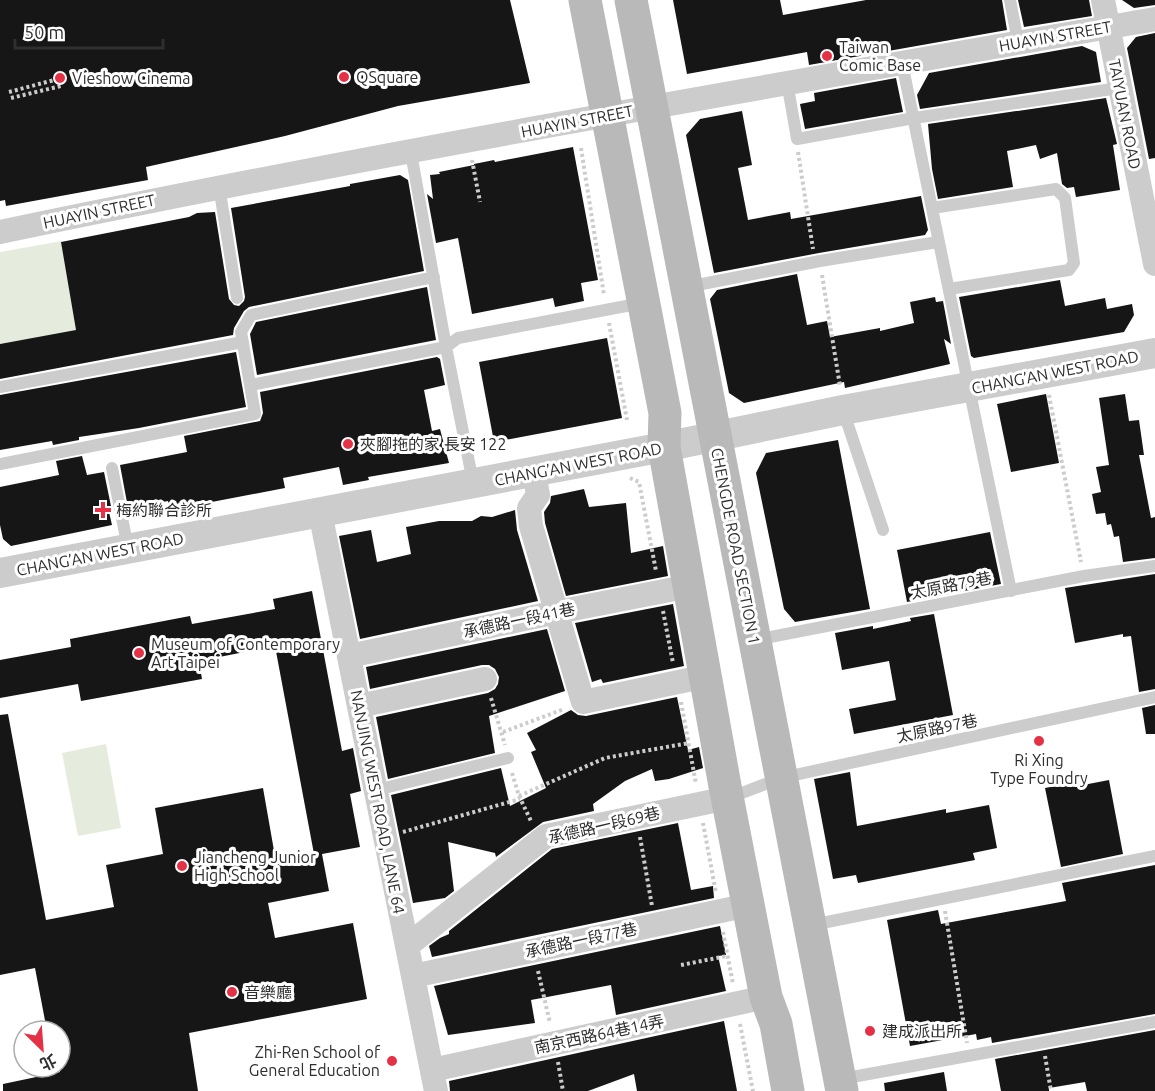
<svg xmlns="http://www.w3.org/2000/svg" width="1155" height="1091" font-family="Ubuntu,'Noto Sans TC',sans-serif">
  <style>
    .green { fill: #e6ecdd }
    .building { fill: #161616 }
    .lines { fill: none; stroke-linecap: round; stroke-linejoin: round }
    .path { stroke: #ccc; stroke-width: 4; stroke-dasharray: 3 3; stroke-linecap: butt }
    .service { stroke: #ccc; stroke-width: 12 }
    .minor { stroke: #ccc; stroke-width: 24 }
    .tertiary { stroke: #ccc; stroke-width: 30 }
    .secondary { stroke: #b9b9b9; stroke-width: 33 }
    .poi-dot { fill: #e53145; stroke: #fff; stroke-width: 2 }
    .labels { text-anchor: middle; stroke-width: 6; stroke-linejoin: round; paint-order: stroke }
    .street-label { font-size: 16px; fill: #2f2f2f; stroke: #fff }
    .poi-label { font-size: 16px; fill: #2f2f2f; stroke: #fff; text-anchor: start }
  </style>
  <rect width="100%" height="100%" fill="#fff"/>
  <!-- green -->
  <path class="green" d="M62,241L76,331L0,344V252Z
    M106,744L121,828L78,836L62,753Z"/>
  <!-- building -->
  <path class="building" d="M0,0H510L530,83L398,106L285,136L146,167L148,180L6,206L5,200L0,201Z
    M673,0H780L783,15L866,0H1002L1007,30L809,65L807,52L687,74Z
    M1018,0H1089L1092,16L1024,27Z
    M1122,0H1155V5L1134,8Z
    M1155,33V158L1149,159L1127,48L1136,37Z
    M1082,46L1096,52L1101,82L920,109L917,95L929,73Z
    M896,78L903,112L805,129L800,104L815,101L814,93Z
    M1106,98L1117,144L1113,145L1120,190L1076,197L1074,187L1067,188L1062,184L1057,153L1040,159L1036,145L1007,151L1013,187L938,199L932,169L928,124Z
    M742,111L752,165L738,168L748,220L790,212L791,219L921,196L928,230L925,235L819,253L714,273L686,135L700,119Z
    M573,147L598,280L581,283L584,301L555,307L553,298L472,314L458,238L436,243L427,194L433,199L430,175L440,174L439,172L474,165V164L494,160L495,162Z
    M400,175L408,180L424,271L249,307L244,311L234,328L233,335L0,379V344L76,330L61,242L189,217L197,213L215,212L229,299L234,305L239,306L244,301L245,297L231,208L350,186V184Z
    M797,274L807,325L827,321L830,337L880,328V331L914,323L910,302L935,297L936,302L943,301L951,344L944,339L950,364L845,388L844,382L744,403L729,393L710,299L717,290Z
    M1060,280L1065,306L1105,298L1107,309L1132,304L1134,315L1124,332L974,358L971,356L959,297Z
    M427,287L436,340L257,375L250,334L256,322Z
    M607,338L622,418L494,442L479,362Z
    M236,352L246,407L139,428L79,437V440L53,445L52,441L0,450V395Z
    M437,357L440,359L445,385L424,390L432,431L440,429L449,463L368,477L369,480L343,485L339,467L283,478L285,488L170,510L168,501L128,508L120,465L187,452L184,436L260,421L263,413L260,392Z
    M1046,394L1059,463L1011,472L997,404Z
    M1125,394L1129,421L1139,420L1144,455H1139L1151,518L1155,517V558L1123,562L1119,536L1114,537L1111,524L1107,525L1105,513L1096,514L1092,494L1101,492L1096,467L1109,465L1099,398Z
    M838,440L870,609L795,622L784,609L756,473L766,453Z
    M82,456L87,475L104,472L112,511L109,512L112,525L11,546L3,539L0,525V487L59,475L56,461Z
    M584,489L589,507L626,503L631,553L663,546L668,576L566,596L545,523L544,512L550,503L551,496Z
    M515,510L517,530L538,601L360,639L339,536L371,530L377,562L411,554L406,527L439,521H472L481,516L492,517Z
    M990,532L1001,584L907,602L897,550Z
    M1155,574V689L1139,692L1131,636L1123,637V634L1075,643L1065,588Z
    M312,591L342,751L353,748L361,791L350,794L360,847L322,854L329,891L268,903L275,938L353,923L367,999L189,1033L198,1091H3V1084L60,1072V1031H47L35,968L0,975V715L8,714L46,920L114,907L106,865L163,854L155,808L263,788L276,862L314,854L275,646L199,661L202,679L81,701L78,684L0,698V660L71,647L70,639L190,616L192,624L275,609L273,599Z
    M673,604L684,666L603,683L601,679L592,682L575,623Z
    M934,614L953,715L854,734L849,709L896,700L889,661L842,670L835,633L873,626V629L911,621L910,618Z
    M547,629L565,691L489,716L495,753L388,779L376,717L488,693L495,689L498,684L499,677L495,669L489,665H482L370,689L366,667Z
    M677,697L688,750L699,747L703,768L669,779L655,781L652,769L625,781L593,804L594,811L543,822L496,857L495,853L448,842L454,891L445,898L413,903L391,795L501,768L510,806L546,788L531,752L536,750L527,733L571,710L578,715L586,716Z
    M1155,705V734H1146L1142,708Z
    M850,772L857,826L946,809V813L989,805L997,848L973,853L975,860L858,883L856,875L833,879L814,779Z
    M1109,780L1123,854L1061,867L1045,788L1077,782L1078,786Z
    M678,823L691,890L713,886L714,898L432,957L429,946L440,938L449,934V931L552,849Z
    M1155,865V1014L992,1043L991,1037L977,1040L976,1034L910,1046L887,920L938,910L941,924L1066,901L1062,883Z
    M720,926L726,955L718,956L726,991L616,1015L611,985L531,1000L535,1023L448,1035L434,986Z
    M724,1021L737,1091H637L634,1074L588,1091H450L449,1081Z
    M1155,1030V1091H1087L1085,1082L1049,1088V1091H1001L995,1059Z
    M944,1072L947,1091H885L884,1083Z"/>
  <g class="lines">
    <!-- path -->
    <path class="path" d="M9,92L58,79
      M11,98L61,86
      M581,148L604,295
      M798,152L813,249
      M472,160L480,202
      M822,275L840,386
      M609,323L627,420
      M1049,395L1081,562
      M630,478L639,482L656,571
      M663,611L673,663
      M491,698L505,745
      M681,702L696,784
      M503,732L564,709
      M512,773L519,796L531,821
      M519,796L605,758L689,743
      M703,823L716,893
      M403,832L520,799
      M640,837L652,906
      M945,911L967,1043
      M723,932L733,984
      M681,965L727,956
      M538,971L550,1023
      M740,1024L753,1091
      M1045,1056L1051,1091
      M558,1062L563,1091"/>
    <!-- service -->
    <path class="service" d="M1010,0L1018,42
      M902,63L1011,591
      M787,82L797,139L914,118L1119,88
      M411,153L446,347L473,482
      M219,186L237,298
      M932,208L1056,189L1065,198L1074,263L1069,270L949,289
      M687,287L820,261L938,242
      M251,385L446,347L458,338L642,303
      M0,387L243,342
      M843,410L883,530
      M0,464L255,414L241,332L251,315L434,277
      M112,468L128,548
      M755,640L1084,576L1155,566
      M376,790L508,758
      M729,798L781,778L1155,697
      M812,925L1155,856
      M841,1079L1155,1022"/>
    <!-- minor -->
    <path class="minor" d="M1103,0L1155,264
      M0,232C383,152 769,86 1155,19
      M534,472L538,495L529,508L531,526L583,702L707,676
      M320,512L436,1091
      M349,656L557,612L690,586
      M359,706L485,679
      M407,946L546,836L728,798
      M413,976L749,905
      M432,1070L766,997"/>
    <!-- tertiary -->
    <path class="tertiary" d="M0,573L664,447L843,410L1155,353"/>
    <!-- secondary -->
    <path class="secondary" d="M585,0L665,413L664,447L725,786L766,997L776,1024L788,1091
      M631,0L842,1091"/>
  </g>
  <!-- markers -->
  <g class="poi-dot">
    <circle cx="827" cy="56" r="6"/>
    <circle cx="344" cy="77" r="6"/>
    <circle cx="60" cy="78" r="6"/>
    <circle cx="348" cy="444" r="6"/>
    <path d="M100 501h6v6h6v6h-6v6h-6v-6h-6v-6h6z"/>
    <circle cx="139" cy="653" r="6"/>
    <circle cx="1039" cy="741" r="6"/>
    <circle cx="182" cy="866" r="6"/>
    <circle cx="232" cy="992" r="6"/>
    <circle cx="870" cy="1031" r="6"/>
    <circle cx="392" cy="1061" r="6"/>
  </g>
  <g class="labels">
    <!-- street labels -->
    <g class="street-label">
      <text transform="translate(1055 36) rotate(-10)" y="6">HUAYIN STREET</text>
      <text transform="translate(1125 114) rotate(79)" y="6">TAIYUAN ROAD</text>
      <text transform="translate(577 121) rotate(-11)" y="6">HUAYIN STREET</text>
      <text transform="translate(99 211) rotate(-12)" y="6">HUAYIN STREET</text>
      <text transform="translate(1055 372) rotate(-11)" y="6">CHANG’AN WEST ROAD</text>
      <text transform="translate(578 464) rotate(-11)" y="6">CHANG’AN WEST ROAD</text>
      <text transform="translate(736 546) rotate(79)" y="6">CHENGDE ROAD SECTION 1</text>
      <text transform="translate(100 554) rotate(-11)" y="6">CHANG’AN WEST ROAD</text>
      <text transform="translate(951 585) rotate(-11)" y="6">太原路79巷</text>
      <text transform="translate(519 620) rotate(-12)" y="6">承德路一段41巷</text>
      <text transform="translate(937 728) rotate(-12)" y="6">太原路97巷</text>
      <text transform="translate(378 802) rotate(79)" y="6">NANJING WEST ROAD, LANE 64</text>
      <text transform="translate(604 825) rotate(-13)" y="6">承德路一段69巷</text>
      <text transform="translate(581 940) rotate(-12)" y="6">承德路一段77巷</text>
      <text transform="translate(599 1034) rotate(-12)" y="6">南京西路64巷14弄</text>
    </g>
    <!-- poi labels -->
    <g class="poi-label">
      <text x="839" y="53">Taiwan<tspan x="839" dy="18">Comic Base</tspan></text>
      <text x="356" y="83">QSquare</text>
      <text x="72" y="84">Vieshow Cinema</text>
      <text x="360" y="450">夾腳拖的家 長安 122</text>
      <text x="116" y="516">梅約聯合診所</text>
      <text x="151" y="650">Museum of Contemporary<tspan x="151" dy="18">Art Taipei</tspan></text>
      <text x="1039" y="766" text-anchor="middle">Ri Xing<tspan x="1039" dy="18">Type Foundry</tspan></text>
      <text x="194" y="863">Jiancheng Junior<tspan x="194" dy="18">High School</tspan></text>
      <text x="244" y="998">音樂廳</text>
      <text x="882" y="1037">建成派出所</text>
      <text x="380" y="1058" text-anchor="end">Zhi-Ren School of<tspan x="380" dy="18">General Education</tspan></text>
    </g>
  </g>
  <!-- north arrow -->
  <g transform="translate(42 1049) rotate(155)"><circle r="28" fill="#ffffff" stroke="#acacac" stroke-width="1.5"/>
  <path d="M0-4.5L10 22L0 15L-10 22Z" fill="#e53145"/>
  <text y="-9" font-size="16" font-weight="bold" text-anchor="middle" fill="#2f2f2f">北</text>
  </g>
  <!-- scale -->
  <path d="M15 39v9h148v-9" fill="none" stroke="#2f2f2f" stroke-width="3"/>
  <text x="24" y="39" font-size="18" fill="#2f2f2f" stroke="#ffffff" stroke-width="4.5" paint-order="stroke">50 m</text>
</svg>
